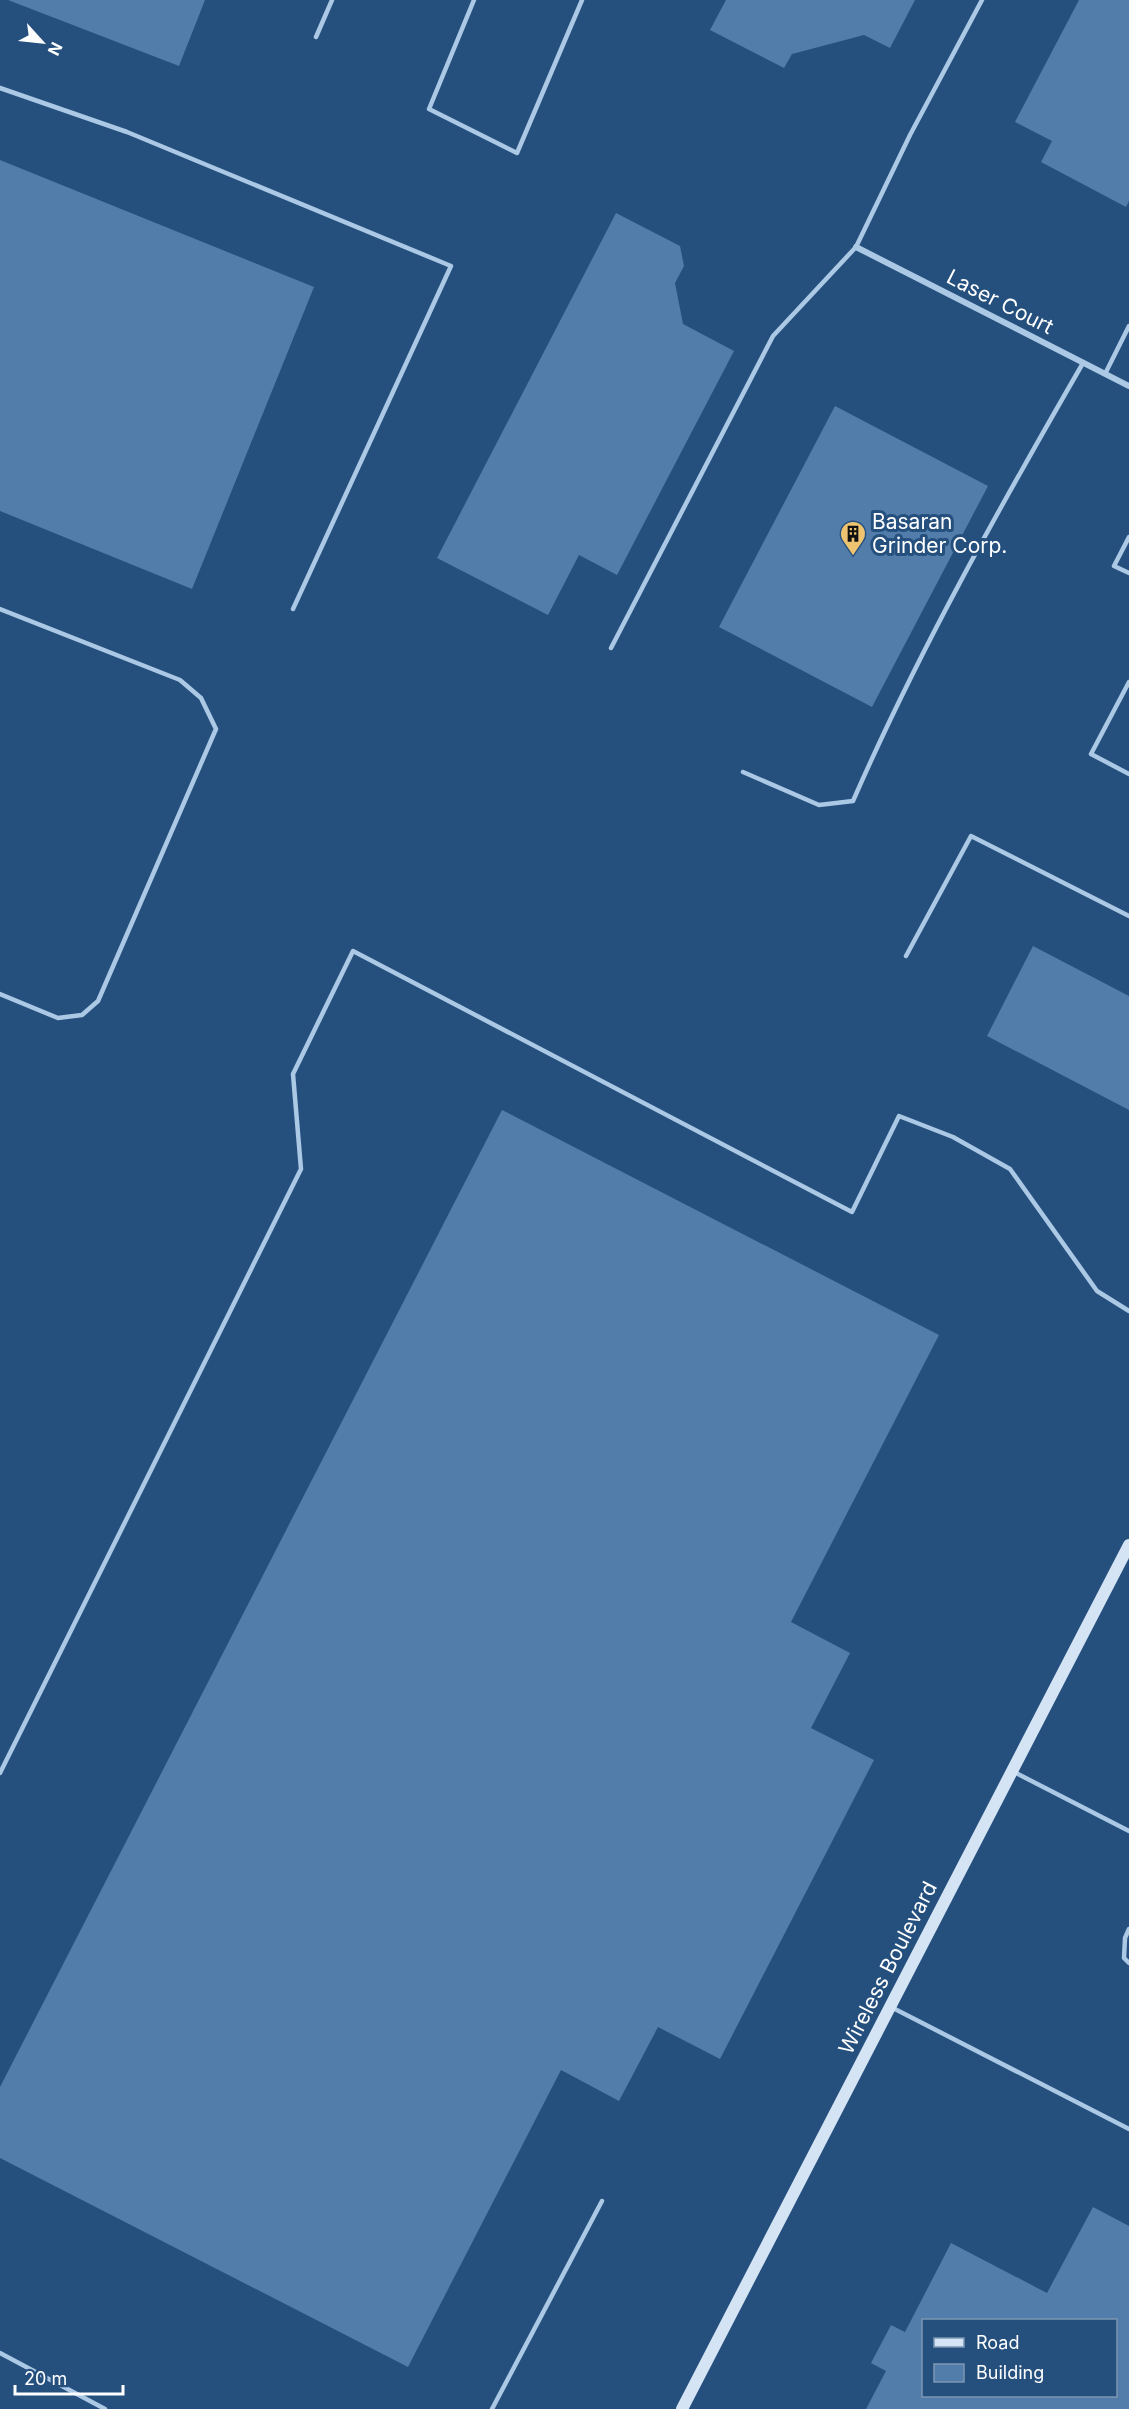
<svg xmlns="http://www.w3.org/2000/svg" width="1129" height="2409" font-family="Inter,sans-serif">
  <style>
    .building { fill: #527ca9; fill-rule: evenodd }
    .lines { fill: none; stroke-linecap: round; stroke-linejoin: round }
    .lane { stroke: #abc8e5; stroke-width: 4.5 }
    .street { stroke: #abc8e5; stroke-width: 6 }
    .secondary { stroke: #d4e4f5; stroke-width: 12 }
    .labels { text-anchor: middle; stroke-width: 6; stroke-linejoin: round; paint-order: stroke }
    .street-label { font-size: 21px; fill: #fff; stroke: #25507e }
    .poi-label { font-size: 21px; fill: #fff; stroke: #25507e; text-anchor: start }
  </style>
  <rect width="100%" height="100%" fill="#25507e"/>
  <!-- building -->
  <path class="building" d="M8,0H205L179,66Z
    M726,0H915L890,48L864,35L792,54L784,68L710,30Z
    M1079,0H1129V201L1126,207L1041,162L1052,141L1015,122Z
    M0,160L314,287L192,589L0,511Z
    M616,213L680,246L684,266L675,283L683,324L734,351L617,575L579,555L548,615L437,558Z
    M835,406L988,486L872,707L719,627Z
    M1033,946L1129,996V1110L987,1036Z
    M502,1110L939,1335L791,1622L850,1653L811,1728L874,1760L720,2059L658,2027L619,2101L561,2070L408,2367L0,2158V2087Z
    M1093,2207L1129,2226V2409H866L886,2371L871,2363L891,2325L905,2332L951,2243L1047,2293ZM924,2320H1116V2396H924Z"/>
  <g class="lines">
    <!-- lane -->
    <path class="lane" d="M474,0L429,109L517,153L582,0
      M316,37L332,0
      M0,88L127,132L451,266L293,609
      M1105,374L1129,326
      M1129,537L1114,566L1129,573
      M0,609L180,680L201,698L216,729L98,1001L82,1015L58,1018L0,994
      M611,648L773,336L856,247L910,135L982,0
      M1129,682L1091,754L1129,774
      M743,772L819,805L853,801C919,650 1001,505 1083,363
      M906,956L971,836L1129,916
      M1014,1772L1129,1831
      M0,1773L301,1169L293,1074L353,951L852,1212L899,1116L953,1137L1010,1169L1097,1291L1129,1311
      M1129,1929L1125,1938L1124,1958L1129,1963
      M891,2007L1129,2129
      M0,2353L105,2409
      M492,2409L602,2201"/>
    <!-- street -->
    <path class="street" d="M856,247L1129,386"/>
    <!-- secondary -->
    <path class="secondary" d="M682,2409L1129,1545"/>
  </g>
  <!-- icons -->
  <defs>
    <symbol id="building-pin" viewBox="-11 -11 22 30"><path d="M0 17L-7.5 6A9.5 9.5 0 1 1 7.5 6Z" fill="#efc470" stroke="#25507e"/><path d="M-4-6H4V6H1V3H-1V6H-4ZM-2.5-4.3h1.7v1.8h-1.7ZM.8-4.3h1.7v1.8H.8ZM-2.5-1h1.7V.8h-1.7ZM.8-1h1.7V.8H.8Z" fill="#111"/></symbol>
  </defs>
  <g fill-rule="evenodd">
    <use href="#building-pin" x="838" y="519" width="30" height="40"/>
  </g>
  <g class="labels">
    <!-- street labels -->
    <g class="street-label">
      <text transform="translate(1000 302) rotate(27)" y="7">Laser Court</text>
      <text transform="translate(888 1968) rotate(-63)" y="7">Wireless Boulevard</text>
    </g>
    <!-- poi labels -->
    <g class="poi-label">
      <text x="872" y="529">Basaran<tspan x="872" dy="24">Grinder Corp.</tspan></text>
    </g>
  </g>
  <!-- legend -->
  <rect x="922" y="2319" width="195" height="78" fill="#25507e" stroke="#7c96b2" stroke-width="1.5"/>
  <rect x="934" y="2338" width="30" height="9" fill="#d4e4f5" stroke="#7c96b2" stroke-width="1.5"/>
  <text x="976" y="2349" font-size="18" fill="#ffffff">Road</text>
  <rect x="934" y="2364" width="30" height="18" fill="#527ca9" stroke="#7c96b2" stroke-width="1.5"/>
  <text x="976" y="2379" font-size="18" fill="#ffffff">Building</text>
  <!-- north arrow -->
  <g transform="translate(42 42) rotate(117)" stroke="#25507e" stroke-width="4.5" paint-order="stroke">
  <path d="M0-4.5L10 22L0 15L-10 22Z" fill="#ffffff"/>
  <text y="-9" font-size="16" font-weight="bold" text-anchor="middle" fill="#ffffff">N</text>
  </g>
  <!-- scale -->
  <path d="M15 2385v9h108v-9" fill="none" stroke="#ffffff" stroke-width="3"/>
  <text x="24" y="2385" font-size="18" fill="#ffffff" stroke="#25507e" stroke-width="4.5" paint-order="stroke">20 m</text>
</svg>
